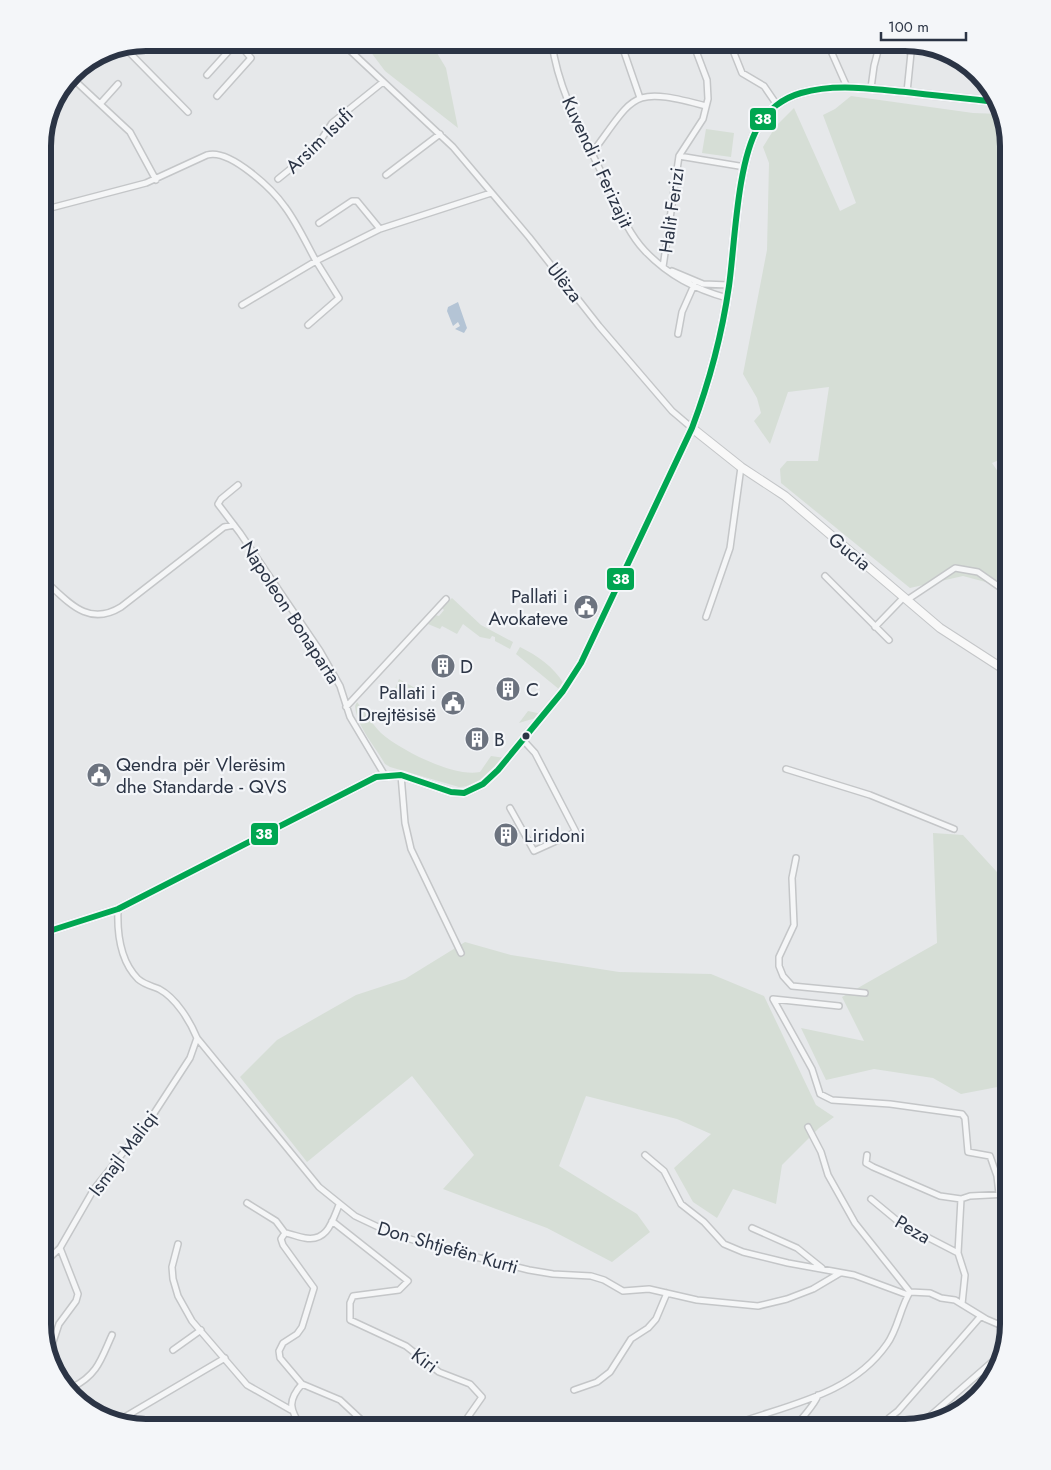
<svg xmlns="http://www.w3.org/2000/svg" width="1051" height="1470" font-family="Jost,sans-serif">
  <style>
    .green { fill: #d6ded6 }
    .water { fill: #b4c4d5 }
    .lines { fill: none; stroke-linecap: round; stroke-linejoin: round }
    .street-casing { stroke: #c4c6c8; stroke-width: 8 }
    .secondary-casing { stroke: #c4c6c8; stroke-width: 10 }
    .street { stroke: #f5f6f7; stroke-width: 5 }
    .secondary { stroke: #f8f8f8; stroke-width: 8 }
    .bus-1-casing { stroke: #f4f6f9; stroke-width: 10 }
    .bus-1 { stroke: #00a651; stroke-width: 6 }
    .bus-dot { fill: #2b3445; stroke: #f4f6f9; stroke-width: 2 }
    .labels { text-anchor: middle; stroke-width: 4.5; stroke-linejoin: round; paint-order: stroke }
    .street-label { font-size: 19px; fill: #2b3445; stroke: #f4f6f9 }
    .poi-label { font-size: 19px; fill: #2b3445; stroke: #f4f6f9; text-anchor: start }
    .rim { fill: none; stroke: #2b3445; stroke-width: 6 }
    .line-badge { stroke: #f4f6f9; stroke-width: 2 }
    .badge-label { font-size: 14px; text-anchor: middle; font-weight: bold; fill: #fff }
  </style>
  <rect width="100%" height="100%" fill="#e6e8ea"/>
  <!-- green -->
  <path class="green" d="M364,43H431L446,68L458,128L385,71Z
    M851,96L973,113L1000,114L1008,146V456L992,463L1008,486V588L963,576L910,588L781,483L780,469L787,461H818L829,387L788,392L770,444L754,421L761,413L757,398L743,374L767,250L769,163L763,147L776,126L794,108L840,211L856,203L823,115L835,109Z
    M706,129L734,133L731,157L702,153Z
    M452,598L481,625L513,642L510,649L495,641V637L492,636L490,639L480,637L463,624L457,634L442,626L440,629L428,624L435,615L439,616L444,610L442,608Z
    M520,647C538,656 553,666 564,684L560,690L516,654Z
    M399,679L415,688L410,699L394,691Z
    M357,702C365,712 372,724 381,733C400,750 455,778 480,772L491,756L505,758C491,772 480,786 459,787L390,767L385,764C375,746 357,727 355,706Z
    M528,711L542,714L539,717L519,723Z
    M933,833L963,835L1008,884V1085L961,1094L933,1078L874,1069L826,1080L801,1028L864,1041L842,997L937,943Z
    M465,942L511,955L619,972L711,974L764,996L816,1105L834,1117L819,1128L782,1165L776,1204L733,1189L717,1218L693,1202L674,1168L711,1134L677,1119L586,1096L559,1166L637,1214L650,1232L612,1262L547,1228L443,1189L474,1155L412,1076L307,1162L240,1077L277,1040L356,995L405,979Z"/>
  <!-- water -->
  <path class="water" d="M458,302L467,328L464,333L455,329L460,326L458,322L453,326L447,311L448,307Z"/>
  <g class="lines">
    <defs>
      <path id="street" d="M342,43L453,147L529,237L599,326L672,411L692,428
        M552,43C558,91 585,138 606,182C617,205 627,232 645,251C669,276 695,289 727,298
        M621,43L640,98
        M730,43L742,73L764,86L777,105
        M832,43L831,51L847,87
        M731,46L740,43
        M124,47L188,112
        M207,75L236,43
        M71,77L130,132L156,180
        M871,88L874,66L880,43
        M907,92L912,43
        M217,96L251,58L238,43
        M100,104L118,84
        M592,153C636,94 630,86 706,106
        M679,156L745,167
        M386,175L440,134
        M278,179L315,149L332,123L383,82
        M43,210L146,183L207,155C230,148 273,190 285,207C297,223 306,243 316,261L380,229L491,193
        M319,223L352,201H357L380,229
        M663,267L679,156L703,119L708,99L707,80L693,43
        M672,271L703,284L729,285
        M242,305L316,261L339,298L308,325
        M678,334L682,312L694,285
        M238,485L221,499L218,504L240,533L320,651L340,686L350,717L384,774
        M825,576L889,640
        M43,579C67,600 87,628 121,607L224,527L234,525
        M907,600L955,568L978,572L1008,593
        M706,617L730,548L741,467
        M875,627L904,597
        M346,707L446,599
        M786,769L870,795L954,829
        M401,775L405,823L411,849L461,953
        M510,808L534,851L576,832L535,753L523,740
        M796,858L792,878L794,925L779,957V966L783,976L792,986L865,993
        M118,909C117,933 120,961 138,979C145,985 152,986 159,989C176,998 190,1021 197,1038L319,1187L355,1216L393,1234L451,1251L529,1270L553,1274L591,1276L604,1280L623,1291L649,1289L697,1300L758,1306L787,1299L813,1289L840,1273
        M839,1006L773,999L812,1069L820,1094L832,1100L890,1104L962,1114L965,1118L968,1152L990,1156L997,1176L999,1194
        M808,1127L821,1152L828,1175L855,1223L910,1292
        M645,1155L664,1171L681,1204L704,1222L724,1244L743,1252L788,1263L854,1275L908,1295
        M867,1155L866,1163L873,1167L940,1196L961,1199L970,1196L1008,1194
        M871,1199L900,1223L958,1253
        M961,1199L958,1253L965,1275L962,1304
        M247,1203L276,1221L285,1233C292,1234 298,1237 305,1238C327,1242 332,1222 339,1205
        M332,1221L408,1281L399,1290L353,1296L350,1303V1320L406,1346L439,1372L470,1384L482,1397L461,1427
        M752,1228L797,1248L822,1268
        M285,1233L281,1239L283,1245L314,1288L302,1327L297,1334L283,1343L279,1351L280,1358L302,1384L340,1400L369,1427
        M178,1244L172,1267L173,1279L178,1296L192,1321L247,1385L291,1410
        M43,1264L60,1248L94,1189L151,1118L190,1058L197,1038
        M910,1292L930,1293L941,1298L955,1300L986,1319L1007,1328
        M173,1350L201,1330
        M50,1351L59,1324L76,1301L78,1294L60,1248
        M52,1360L82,1402
        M73,1387C98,1374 101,1359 112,1335
        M574,1390L597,1382L610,1372L631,1339L648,1328L656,1319L667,1293
        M889,1418L898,1411L981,1316
        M118,1421L225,1358
        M922,1423L1000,1355
        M301,1427C290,1409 287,1401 302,1384
        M727,1427C784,1405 850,1397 887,1344C898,1329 900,1308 910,1292
        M795,1427C801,1419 817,1402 818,1395"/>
      <path id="secondary" d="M692,428L741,467L785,496L940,628L1008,672
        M43,933L118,909L376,777L401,775L451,792L464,793L483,784L498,770L563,691L581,663L692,428C709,383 722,334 729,286C735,242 737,164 758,127C767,110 783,98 801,93C836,83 871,89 906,92C936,96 966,98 996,102"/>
    </defs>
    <!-- street casing -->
    <use href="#street" class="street-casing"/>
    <!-- secondary casing -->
    <use href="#secondary" class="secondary-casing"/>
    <!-- street -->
    <use href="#street" class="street"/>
    <!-- secondary -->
    <use href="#secondary" class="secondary"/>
    <defs>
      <path id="bus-1" d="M43,933L118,909L376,777L401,775L451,792L464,793L483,784L498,770L563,691L581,663L692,428C709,383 722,334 729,286C735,242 737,164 758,127C767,110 783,98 801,93C836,83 871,89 906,92C936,96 966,98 996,102"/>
    </defs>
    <!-- bus-1 casing -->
    <use href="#bus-1" class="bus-1-casing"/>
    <!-- bus-1 -->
    <use href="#bus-1" class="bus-1"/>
  </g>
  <!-- icons -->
  <defs>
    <symbol id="civic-disc" viewBox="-11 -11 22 22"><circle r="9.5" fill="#6c737f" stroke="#f4f6f9"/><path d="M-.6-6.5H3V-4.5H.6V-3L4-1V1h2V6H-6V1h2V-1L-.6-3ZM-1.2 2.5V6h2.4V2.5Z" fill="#fff"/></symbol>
    <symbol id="building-disc" viewBox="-11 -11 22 22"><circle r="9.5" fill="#6c737f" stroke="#f4f6f9"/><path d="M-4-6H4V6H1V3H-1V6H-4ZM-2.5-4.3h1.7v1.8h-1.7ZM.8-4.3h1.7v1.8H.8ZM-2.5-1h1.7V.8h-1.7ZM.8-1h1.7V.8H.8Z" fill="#fff"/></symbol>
  </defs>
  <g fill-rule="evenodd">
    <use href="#civic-disc" x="572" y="593" width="28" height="28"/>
    <use href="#building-disc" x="429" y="652" width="28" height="28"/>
    <use href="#building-disc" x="494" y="675" width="28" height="28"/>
    <use href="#civic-disc" x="439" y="689" width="28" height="28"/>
    <use href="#building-disc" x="463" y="725" width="28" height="28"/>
    <use href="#civic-disc" x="85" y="761" width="28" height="28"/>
    <use href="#building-disc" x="492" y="821" width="28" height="28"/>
  </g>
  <!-- markers -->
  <circle class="bus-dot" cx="526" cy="736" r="4.5"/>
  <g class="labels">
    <!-- street labels -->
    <g class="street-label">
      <text transform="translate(319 140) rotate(-44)" y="7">Arsim Isufi</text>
      <text transform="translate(598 162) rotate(65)" y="7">Kuvendi i Ferizajit</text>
      <text transform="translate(671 210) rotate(-82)" y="7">Halit Ferizi</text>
      <text transform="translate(565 282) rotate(52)" y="7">Ulëza</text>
      <text transform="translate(850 551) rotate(39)" y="7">Gucia</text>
      <text transform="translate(291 612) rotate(57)" y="7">Napoleon Bonaparta</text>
      <text transform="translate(123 1153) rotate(-53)" y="7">Ismajl Maliqi</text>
      <text transform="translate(913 1229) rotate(30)" y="7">Peza</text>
      <text transform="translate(448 1247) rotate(16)" y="7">Don Shtjefën Kurti</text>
      <text transform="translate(425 1360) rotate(37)" y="7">Kiri</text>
    </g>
    <!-- poi labels -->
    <g class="poi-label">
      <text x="568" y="603" text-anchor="end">Pallati i<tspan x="568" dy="22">Avokateve</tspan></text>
      <text x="460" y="673">D</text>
      <text x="526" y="696">C</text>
      <text x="436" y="699" text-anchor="end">Pallati i<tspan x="436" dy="22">Drejtësisë</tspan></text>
      <text x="494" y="746">B</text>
      <text x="116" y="771">Qendra për Vlerësim<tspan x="116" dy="22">dhe Standarde - QVS</tspan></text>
      <text x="524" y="842">Liridoni</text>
    </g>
  </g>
  <!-- crop -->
  <path d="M0 0H1051V1470H0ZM146 51H905A95 95 0 0 1 1000 146V1324A95 95 0 0 1 905 1419H146A95 95 0 0 1 51 1324V146A95 95 0 0 1 146 51Z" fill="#f4f6f9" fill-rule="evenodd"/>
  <path class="rim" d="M146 51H905A95 95 0 0 1 1000 146V1324A95 95 0 0 1 905 1419H146A95 95 0 0 1 51 1324V146A95 95 0 0 1 146 51Z"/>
  <g class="line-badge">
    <rect x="749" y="107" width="28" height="24" rx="5" fill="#00a651"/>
    <rect x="606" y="567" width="29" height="24" rx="5" fill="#00a651"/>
    <rect x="250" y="822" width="29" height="24" rx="5" fill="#00a651"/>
  </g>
  <g class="badge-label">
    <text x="763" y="124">38</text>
    <text x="621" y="584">38</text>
    <text x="264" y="839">38</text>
  </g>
  <!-- scale -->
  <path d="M881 32v8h85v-8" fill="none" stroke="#2b3445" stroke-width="2.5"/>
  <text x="888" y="32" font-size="15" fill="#2b3445" stroke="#f4f6f9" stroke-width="4" paint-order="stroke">100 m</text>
</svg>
